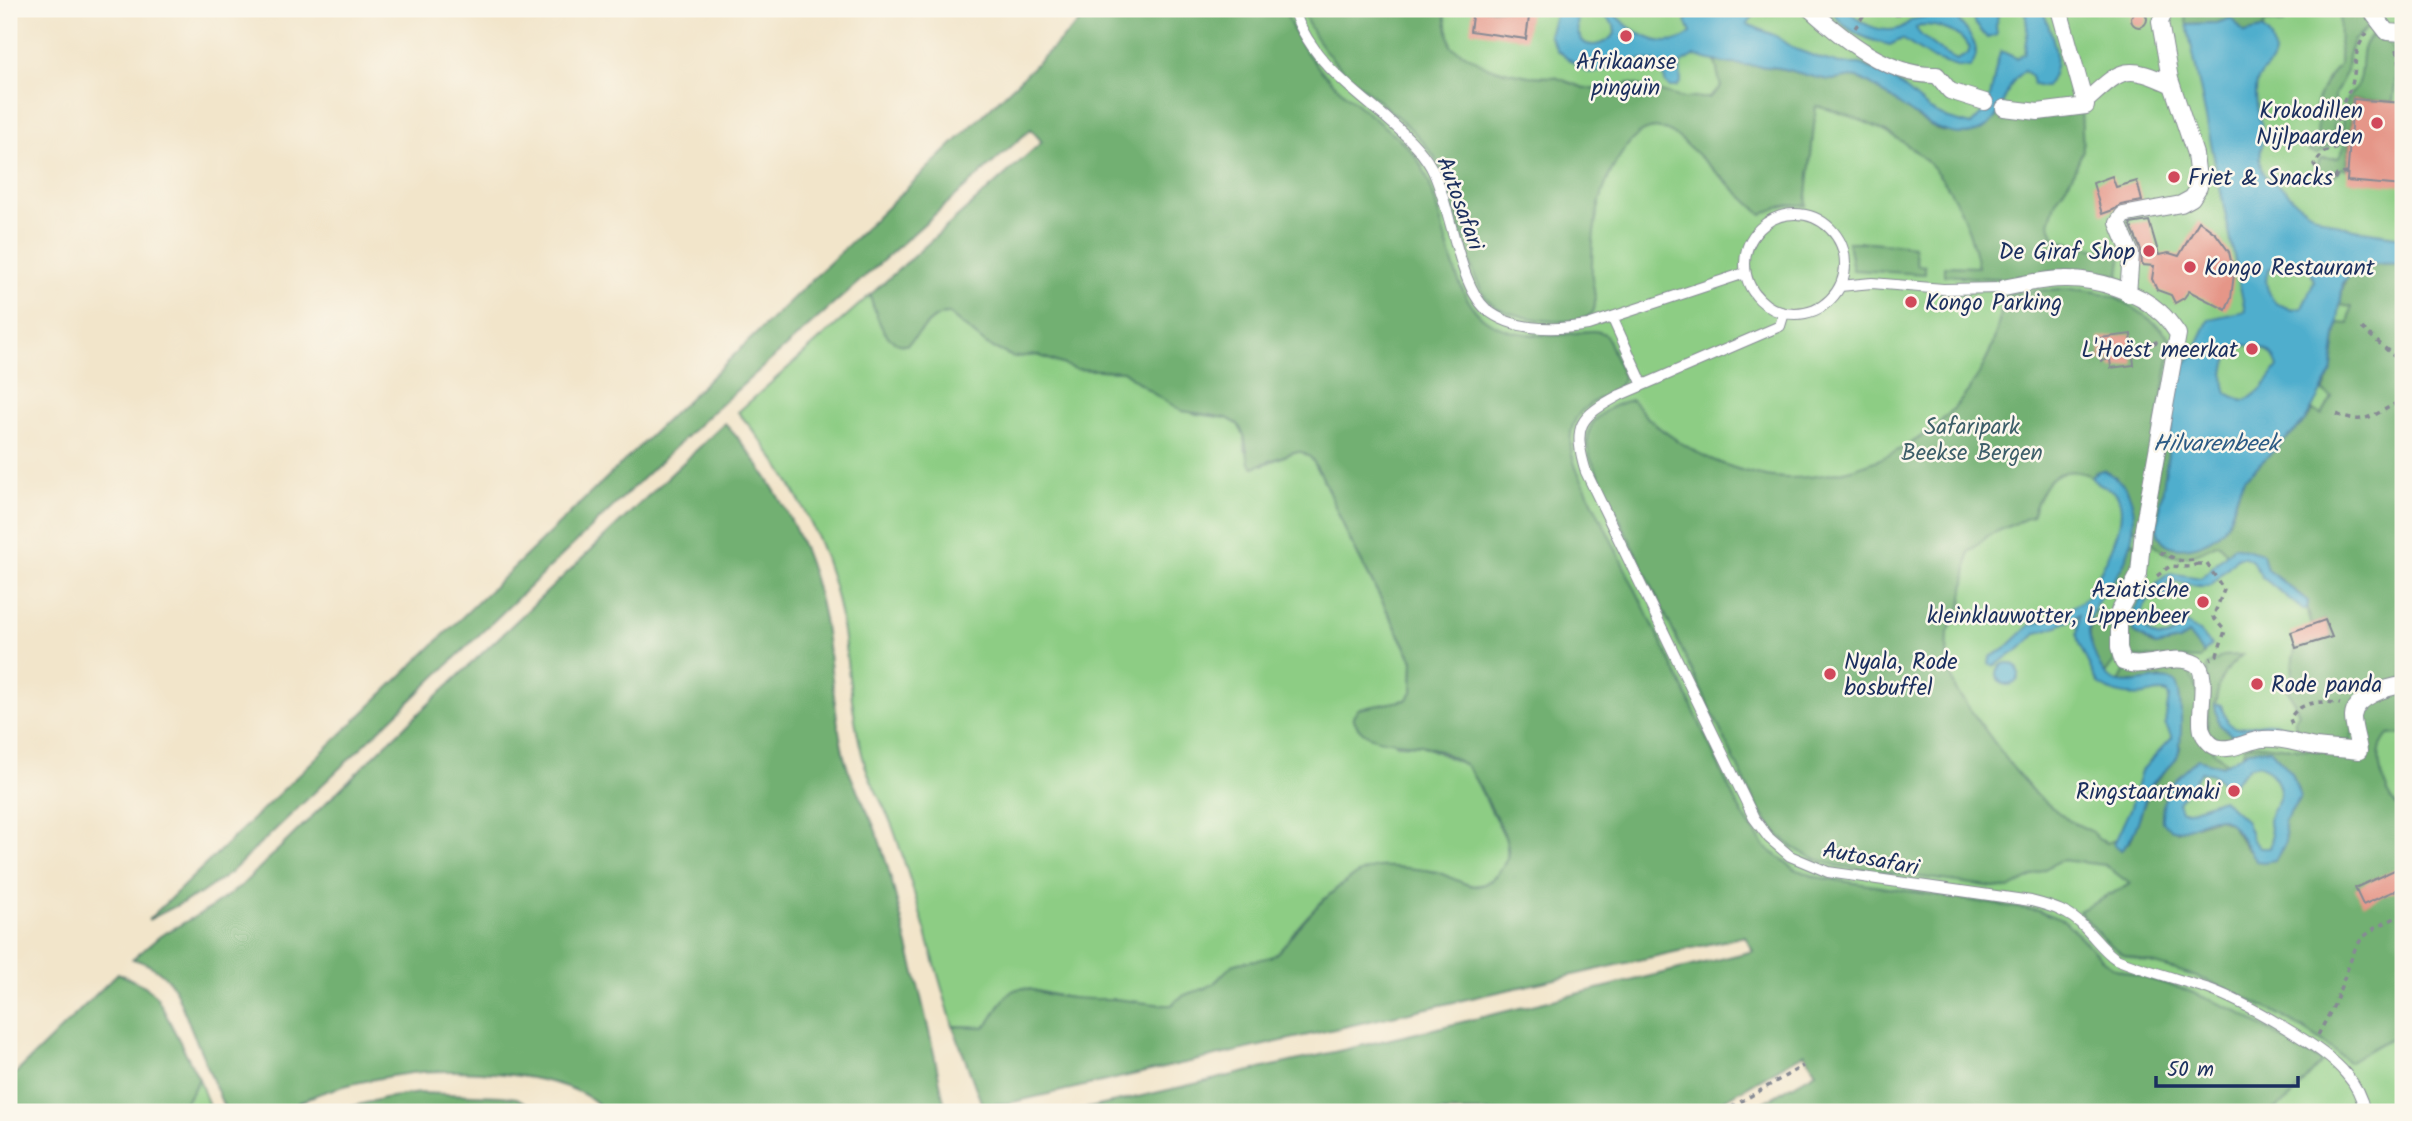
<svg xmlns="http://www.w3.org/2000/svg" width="2412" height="1121" font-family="Kalam,sans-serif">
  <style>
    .green { fill: #8dcd84; stroke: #547e71; stroke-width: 2 }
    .forest { fill: #72b072; stroke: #467068; stroke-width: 2 }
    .water { fill: #4faecd; stroke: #356e96; stroke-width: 2; fill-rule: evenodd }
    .building { fill: #e59688 }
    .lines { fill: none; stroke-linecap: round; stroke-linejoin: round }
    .service-casing { stroke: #868a94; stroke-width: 12 }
    .pedestrian-casing { stroke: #868a94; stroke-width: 18 }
    .path { stroke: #868a94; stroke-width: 3.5; stroke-dasharray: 5 5; stroke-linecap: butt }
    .service { stroke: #fff; stroke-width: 10 }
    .pedestrian { stroke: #fff; stroke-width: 16 }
    .poi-dot { fill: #d1495b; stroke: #fbf7ec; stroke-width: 2.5 }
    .labels { text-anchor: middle; stroke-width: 5; stroke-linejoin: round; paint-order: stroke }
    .poi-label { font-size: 23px; fill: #1b2f5e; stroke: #fbf7ec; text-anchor: end }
    .street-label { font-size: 23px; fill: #1b2f5e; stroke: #fbf7ec }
    .park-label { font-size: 23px; fill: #3d5e69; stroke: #fbf7ec }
    .water-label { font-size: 24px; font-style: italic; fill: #2d5b85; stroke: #fbf7ec }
  </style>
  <rect width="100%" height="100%" fill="#fbf7ec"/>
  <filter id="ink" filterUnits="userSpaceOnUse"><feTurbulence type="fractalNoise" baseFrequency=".0143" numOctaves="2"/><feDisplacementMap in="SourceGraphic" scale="14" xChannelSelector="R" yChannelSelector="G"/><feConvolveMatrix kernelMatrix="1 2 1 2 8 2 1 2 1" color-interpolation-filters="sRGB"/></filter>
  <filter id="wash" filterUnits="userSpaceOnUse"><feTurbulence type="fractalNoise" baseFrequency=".00686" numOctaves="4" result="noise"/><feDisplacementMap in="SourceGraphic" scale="28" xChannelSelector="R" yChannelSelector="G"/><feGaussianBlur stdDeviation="1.57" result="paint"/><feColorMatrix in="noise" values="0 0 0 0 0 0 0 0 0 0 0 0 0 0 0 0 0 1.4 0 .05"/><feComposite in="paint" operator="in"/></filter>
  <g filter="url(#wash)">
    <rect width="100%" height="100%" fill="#f2e5ca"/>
    <!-- green -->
    <path class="green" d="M1262,9H2403V1112H1837Z
      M870,295L874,311L906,345C919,336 931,313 949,314L987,345L1013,357L1038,355L1075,369L1123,371L1154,394L1196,414L1227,418L1238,424L1244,435L1245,450L1263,465L1294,452H1302L1311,458L1321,474L1349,538L1413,661L1412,692L1406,700L1386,704L1396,744L1421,745L1468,766L1506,839L1508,859L1495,877L1484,884L1473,886L1462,884L1438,872L1421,870L1378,867L1356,875L1312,912L1280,951L1272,957L1233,965L1213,984L1174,1002L1172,1006L1148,1005L1114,999L1079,1000L1023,988L1000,1004L994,1019L985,1027L953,1026C933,960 916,893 893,828C885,806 872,787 865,765C851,716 849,664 840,613C826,538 787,469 738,412Z
      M199,1079L211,1112H180Z"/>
    <!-- forest -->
    <path class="forest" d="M1093,9H1285C1301,61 1341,91 1382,125C1397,137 1413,149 1422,167C1444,207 1449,297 1487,321C1507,334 1536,336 1559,335C1574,335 1594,326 1606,335L1623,376C1623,401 1566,394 1571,446C1571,454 1574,461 1576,468L1685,691L1734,799L1746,820L1765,847L1795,869L1816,877L2039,911L2065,921L2102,959L2113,968L2186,990L2235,1010L2322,1062L2289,1099L2270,1112H1747L1816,1072L1805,1053L1703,1112H1072L1421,1032L1753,951L1745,936L1009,1103L982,1105L953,1026L985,1027C996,1017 998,1002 1011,992C1022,984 1035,991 1047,994C1069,999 1090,999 1112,999C1132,1000 1152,1005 1172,1005C1182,991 1200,993 1213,984C1220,979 1225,970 1233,965C1245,959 1262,962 1274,955C1284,949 1290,936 1298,927C1315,907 1351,870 1378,867C1390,866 1424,869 1436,872C1462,879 1479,901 1501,869C1508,859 1510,851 1506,839C1503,829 1471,769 1465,765C1453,757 1435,748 1421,745C1399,740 1360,746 1353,716L1358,709L1406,700L1412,692L1413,660L1349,538L1321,474L1311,458L1302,452H1294L1254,467L1249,463L1244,435L1238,424L1227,418L1182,411L1154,394L1123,371L1075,369L1038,355L1013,357L987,345L949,314C931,313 919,336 906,345C883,345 875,312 870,295L1042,142L1031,129L711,413L230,873L200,894L148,920Z
      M1302,9H1444L1451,46L1489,68L1529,76L1555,77L1584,88L1611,89L1630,83L1682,98H1709L1721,87L1715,61L1778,68L1832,80L1854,76L1879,88L1921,120L1941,131L1967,134L1982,129L2000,112L2081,109L2083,150L2072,176L2056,201L2049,223L2056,240L2097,249L2118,250L2121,259L2119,276C2082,264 2042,276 2005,278C1985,279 1964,276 1944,275V266L1978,267C1960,171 1907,129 1816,106L1806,206C1789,203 1776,207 1762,215C1742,196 1721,177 1700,157C1690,148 1680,136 1667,131C1648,122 1634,136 1624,150C1598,186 1591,233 1592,277C1593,288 1600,310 1589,316C1570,328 1509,318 1492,304C1467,284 1458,199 1440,166C1404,103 1327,82 1302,9Z
      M2183,9H2283V24L2266,22L2262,29L2244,33L2232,18L2217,23L2187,24Z
      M2340,9H2371L2369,22L2371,25L2353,41L2348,56L2347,71L2335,94L2334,139L2330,145L2317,154L2309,151L2317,139L2318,117L2316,103L2325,82L2339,65Z
      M2377,32C2402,46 2396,78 2393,102L2353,99L2347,169L2341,168L2335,175L2324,178C2318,171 2315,165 2321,158H2338C2350,146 2340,130 2343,116C2344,109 2347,101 2350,95C2351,94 2357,87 2357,86C2366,66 2354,44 2377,32Z
      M1848,242H1870L1914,246L1917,265L1925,266V274L1853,270Z
      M2390,263L2403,264V680L2365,696L2350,742L2300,740L2294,720L2299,713L2288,690C2297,672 2288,667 2296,648L2332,637L2325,620L2312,625L2307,609L2308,601L2235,546L2227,553L2218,543C2192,558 2172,565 2149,539L2155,487L2175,377H2179L2172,404V426L2198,545C2204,541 2212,538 2218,534C2235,521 2234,495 2245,478L2305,421L2313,410L2322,415L2332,397L2323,392L2331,374L2338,323L2349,324L2351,307L2340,305C2345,265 2352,267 2390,263Z
      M2059,289C2096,289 2114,293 2144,315C2155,323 2165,330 2172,342L2140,530L2132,528L2133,520L2116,477L2103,470L2096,472L2091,476C2054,461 2042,485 2032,516L1989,535L1969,552L1962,605L1948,632L1947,663L1956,690L2013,768L2035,794L2068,820L2093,832L2098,839L2107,843L2115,840L2114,844L2121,850L2131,840L2151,786L2174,762L2180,749L2179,709L2161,678L2143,682H2119L2125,670L2170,665L2187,668L2195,683L2213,751L2227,763L2222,766L2198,759L2169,786L2177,831L2218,818L2231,824L2247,850L2275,860L2286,842L2284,822L2300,797L2292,773L2249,750L2243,753L2244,747L2252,744L2358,755L2370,748L2358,726L2360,708L2403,688V734L2388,735C2384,740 2381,744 2380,750C2377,768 2387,800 2403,811V1031L2348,1062C2306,1025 2244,994 2191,975C2169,967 2146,963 2124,955L2107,942L2079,911L2130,884L2105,865L2061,860L2009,889L1839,866C1797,856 1775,839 1754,801L1590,457C1584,435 1589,420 1610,408C1618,404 1624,401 1632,400C1638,405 1641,411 1646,416C1663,433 1695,453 1718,462C1738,470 1763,477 1785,478C1858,478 1937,444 1976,379C1992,354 2000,323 2004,294Z
      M725,423C773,477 809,543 823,614C832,661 833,710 844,756C851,784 868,808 877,834C890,869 898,906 907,942C922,998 935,1055 946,1112H603C581,1072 452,1067 411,1073C390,1076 368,1080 348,1085C331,1089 314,1095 298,1103C294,1106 290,1111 285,1112C273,1116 240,1112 226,1112L174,987C163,972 151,964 133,959L160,936L209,909L241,886L378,752Z
      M2130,542L2137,544C2135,565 2134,586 2114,597L2103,592C2117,571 2123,570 2130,542Z
      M2134,610V632L2155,646L2179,641L2188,633L2204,654L2200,659L2132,657L2126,650L2128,633L2125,615Z
      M2093,611L2108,617L2116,623L2115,661L2105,674C2091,656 2086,632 2093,611Z
      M2242,655C2221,673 2220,678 2215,705L2237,740L2223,744L2208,732L2207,666L2223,656Z
      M118,973L145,986L157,997L199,1079L180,1112H9V1080Z
      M419,1093L502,1096L517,1098L541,1112H333L384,1098Z"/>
    <!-- water -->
    <path class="water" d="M1557,9H1576C1579,17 1576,24 1578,32C1584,53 1604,45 1615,34L1614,25L1598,9H1609C1629,30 1663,56 1691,33L1686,21L1694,9H1759L1747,24L1776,36L1795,49L1822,59L1840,64H1860L1892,78L1930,110L1949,119L1971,125C1976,119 1983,114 1986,107C1995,89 1993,69 2001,51L2016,58L2024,53C2027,37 2029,24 2024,9H2042C2052,34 2065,62 2046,87H2040L2033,84L2031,76L2024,71C2001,86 2007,117 1981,130C1941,149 1897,97 1863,80C1851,74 1844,80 1832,80C1814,79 1796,71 1779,68C1758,65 1736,66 1715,61C1707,60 1701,57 1694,56L1680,64L1681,82L1676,87H1669L1665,82L1663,66C1637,54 1632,61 1609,69C1602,72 1594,72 1587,72L1558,51L1549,35Z
      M1832,9H1849C1857,24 1881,33 1898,29C1904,27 1907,23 1912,20C1920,17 1931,16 1940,14L1942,11L1940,9H1952C1961,29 1988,45 1970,68L1957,67L1933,59L1902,39L1890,45C1868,40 1841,31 1832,9ZM1920,25C1940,25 1957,31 1970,47L1968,54L1957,60C1947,56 1919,37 1916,28Z
      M1972,9H1999L1996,26L1997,35L1987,38L1974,22Z
      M2232,18L2244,33L2262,29C2269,34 2271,38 2273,46C2278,67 2261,67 2257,83C2254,99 2259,115 2262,129C2265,144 2254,162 2265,176C2270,182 2281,186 2287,191C2290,195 2293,200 2297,203C2328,228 2366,232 2403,237V264C2379,263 2357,261 2343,282L2331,374L2305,421L2245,478C2235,493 2235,513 2224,528C2211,546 2163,561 2157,529L2172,426V404L2182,367L2191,357L2209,319L2245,311L2187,24L2217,23ZM2292,259L2309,266L2314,281L2302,308L2292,310L2276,303C2259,282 2264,262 2292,259ZM2246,345C2263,346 2273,351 2278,367C2268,381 2259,396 2242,401L2227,393C2221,375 2224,349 2246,345Z
      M2103,470C2113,475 2121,481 2127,490C2141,512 2131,556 2117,575C2106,591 2091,605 2089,626C2088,635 2091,644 2094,652C2097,661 2102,674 2111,679C2130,690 2153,674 2174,681C2183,690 2183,747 2176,759C2169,770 2156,776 2150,787C2140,808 2139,834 2121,850L2114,844L2131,807L2141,771L2172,738L2165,723L2169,697L2167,693C2159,690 2153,694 2144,695C2128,697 2111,693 2098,684L2079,644L2077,636L2079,615L2060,625L2037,633L2020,649L1994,666L1989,664L1990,657L2004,650L2030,625L2057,617L2082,601L2088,595C2100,572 2132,520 2117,495C2111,485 2097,487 2091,476L2096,472Z
      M2234,546L2263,554L2267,570L2308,601L2307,609L2303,610L2262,577L2252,561L2245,557H2238C2231,563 2215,582 2211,585C2202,589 2182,582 2172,580L2164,585L2167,596L2150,599C2147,603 2142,609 2141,614C2139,629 2153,640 2167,637C2174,635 2180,629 2186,624L2199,632L2210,643L2211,646L2203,653L2188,634L2179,641L2156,646L2134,632V610L2146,592L2158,590L2156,583L2170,573L2201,578Z
      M1997 674a11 11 0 1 1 22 0a11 11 0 1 1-22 0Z
      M2215,705H2221C2230,739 2241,726 2264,723C2276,722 2286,726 2297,730L2299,736L2266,730L2233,736L2219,724Z
      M2270,749L2292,773L2300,797L2284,822L2286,842L2275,860L2263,862L2256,861C2247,849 2239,828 2225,820C2202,809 2185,845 2162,822C2160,792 2176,776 2198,759L2222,766L2249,750ZM2259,764C2271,770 2285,786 2278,801C2275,808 2269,812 2269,821C2269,831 2274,839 2270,848H2260L2253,840L2245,820L2222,799L2188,811H2181L2178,803L2201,771L2212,774L2229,788L2250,766Z"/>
    <g id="blocks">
      <!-- building -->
      <path class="building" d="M1473,9L1530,10L1526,39L1470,31Z
        M2131 19a8 8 0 1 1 16 0a8 8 0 1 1-16 0Z
        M2353,99L2403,103V186L2347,181Z
        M2112,176L2116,187L2137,181L2142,201L2121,205L2113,210L2102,214L2093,183Z
        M2149,221L2159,255L2169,253L2179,256L2199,221L2216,234L2229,252L2234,274L2231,298L2226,310L2189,291L2184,298L2175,303L2171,295L2157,290L2152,279L2154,266L2142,265L2141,250L2130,224Z
        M2131,334L2134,365L2111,368L2110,359L2101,361L2099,338Z
        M2325,620L2332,637L2296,648L2291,632Z
        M2403,866V887L2363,905L2355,888Z"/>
    </g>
  </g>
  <g filter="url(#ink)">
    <use href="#blocks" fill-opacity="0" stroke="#868a94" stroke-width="2"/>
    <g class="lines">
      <defs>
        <path id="service" d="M1293,9C1310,57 1346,85 1384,116C1401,131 1419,146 1431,167C1451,204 1458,284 1486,309C1513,332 1556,330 1588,325L1745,273
          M1745 264a50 50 0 1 1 100 0a50 50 0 1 1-100 0Z
          M1840,286L1872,283L1943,289L2004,288
          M1784,313L1780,326L1620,395C1579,417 1572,425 1586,472L1754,818L1769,838L1790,856L1828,872L2031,901C2051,906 2071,912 2085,928C2096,939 2103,950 2116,959C2146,971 2178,979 2209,989C2242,1001 2325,1047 2346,1074C2356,1085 2362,1098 2365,1112
          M1612,317L1643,385"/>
        <path id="pedestrian" d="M1810,9C1843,39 1889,77 1937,75L1950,91L1985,102
          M2375,9L2374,15L2387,32L2403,33
          M2085,102C2122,69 2124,63 2172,85
          M2004,108L2038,112L2086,106L2059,9
          M2004,288C2023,284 2044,279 2064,279C2095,278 2137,291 2161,313C2168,319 2173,327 2178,334L2143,529L2139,574L2119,611V648L2123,662C2146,671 2174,651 2196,664C2210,673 2197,715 2202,731C2204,737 2210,745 2216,747C2231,752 2249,740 2263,739C2280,737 2299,744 2316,747C2331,749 2345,749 2359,751C2358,740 2353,728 2353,717C2354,697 2388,687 2403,685
          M2128,294L2131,254L2118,223L2123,215L2181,204L2192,198L2199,187L2195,154L2170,79L2160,22L2166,9"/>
      </defs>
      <!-- service casing -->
      <use href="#service" class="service-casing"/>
      <!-- pedestrian casing -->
      <use href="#pedestrian" class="pedestrian-casing"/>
      <!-- path -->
      <path class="path" d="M1855,28L1867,10C1883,11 1898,21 1911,9
        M2397,49L2401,70L2398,102
        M2347,173L2337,175L2334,179L2326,180L2319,177L2314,164L2324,152L2335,149C2342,139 2337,128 2338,117C2340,103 2351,93 2353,80C2357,60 2353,51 2367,33
        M2362,328L2403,364
        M2134,350L2162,340
        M2337,414C2363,428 2379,411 2403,400
        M2197,564H2207L2224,590L2213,617L2225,631L2217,655L2211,659
        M2157,576L2170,566L2190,567L2197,564L2194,560L2181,561L2157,551
        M2292,724L2290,719C2298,701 2324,700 2340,704
        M2318,1035L2334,1005L2355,949L2362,938L2375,928L2403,914
        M1723,1112L1803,1066"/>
      <!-- service -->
      <use href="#service" class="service"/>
      <!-- pedestrian -->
      <use href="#pedestrian" class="pedestrian"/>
    </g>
  </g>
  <!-- markers -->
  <g class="poi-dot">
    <circle cx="1626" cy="36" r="7"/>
    <circle cx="2377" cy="123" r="7"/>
    <circle cx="2174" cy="177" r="7"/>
    <circle cx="2149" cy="251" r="7"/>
    <circle cx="2190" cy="267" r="7"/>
    <circle cx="1911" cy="302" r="7"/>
    <circle cx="2252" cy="349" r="7"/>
    <circle cx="2203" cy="602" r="7"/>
    <circle cx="1830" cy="674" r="7"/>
    <circle cx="2257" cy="684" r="7"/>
    <circle cx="2234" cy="791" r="7"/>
  </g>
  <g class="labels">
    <!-- poi labels -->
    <g class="poi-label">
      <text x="1626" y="69" text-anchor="middle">Afrikaanse<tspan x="1626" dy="26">pinguïn</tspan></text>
      <text x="2363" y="118">Krokodillen<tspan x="2363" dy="26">Nijlpaarden</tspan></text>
      <text x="2188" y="185" text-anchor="start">Friet &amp; Snacks</text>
      <text x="2135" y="259">De Giraf Shop</text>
      <text x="2204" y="275" text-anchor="start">Kongo Restaurant</text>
      <text x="1925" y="310" text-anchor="start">Kongo Parking</text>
      <text x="2238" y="357">L'Hoëst meerkat</text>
      <text x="2189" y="597">Aziatische<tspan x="2189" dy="26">kleinklauwotter, Lippenbeer</tspan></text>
      <text x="1844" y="669" text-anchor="start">Nyala, Rode<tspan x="1844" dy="26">bosbuffel</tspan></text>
      <text x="2271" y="692" text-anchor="start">Rode panda</text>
      <text x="2220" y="799">Ringstaartmaki</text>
    </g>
    <!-- street labels -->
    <g class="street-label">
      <text transform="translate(1461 203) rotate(70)" y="8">Autosafari</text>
      <text transform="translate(1871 858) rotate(11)" y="8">Autosafari</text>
    </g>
    <!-- park labels -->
    <g class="park-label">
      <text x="1972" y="434">Safaripark<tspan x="1972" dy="26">Beekse Bergen</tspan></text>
    </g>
    <!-- water labels -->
    <g class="water-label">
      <text x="2216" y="451">Hilvarenbeek</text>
    </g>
  </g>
  <!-- margin -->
  <rect width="2412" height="1121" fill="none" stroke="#fbf7ec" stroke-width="35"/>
  <!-- scale -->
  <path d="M2156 1076v10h142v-10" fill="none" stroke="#1b2f5e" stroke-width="3.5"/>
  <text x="2167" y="1076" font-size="21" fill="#1b2f5e" stroke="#fbf7ec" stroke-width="5" paint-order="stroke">50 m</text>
</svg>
